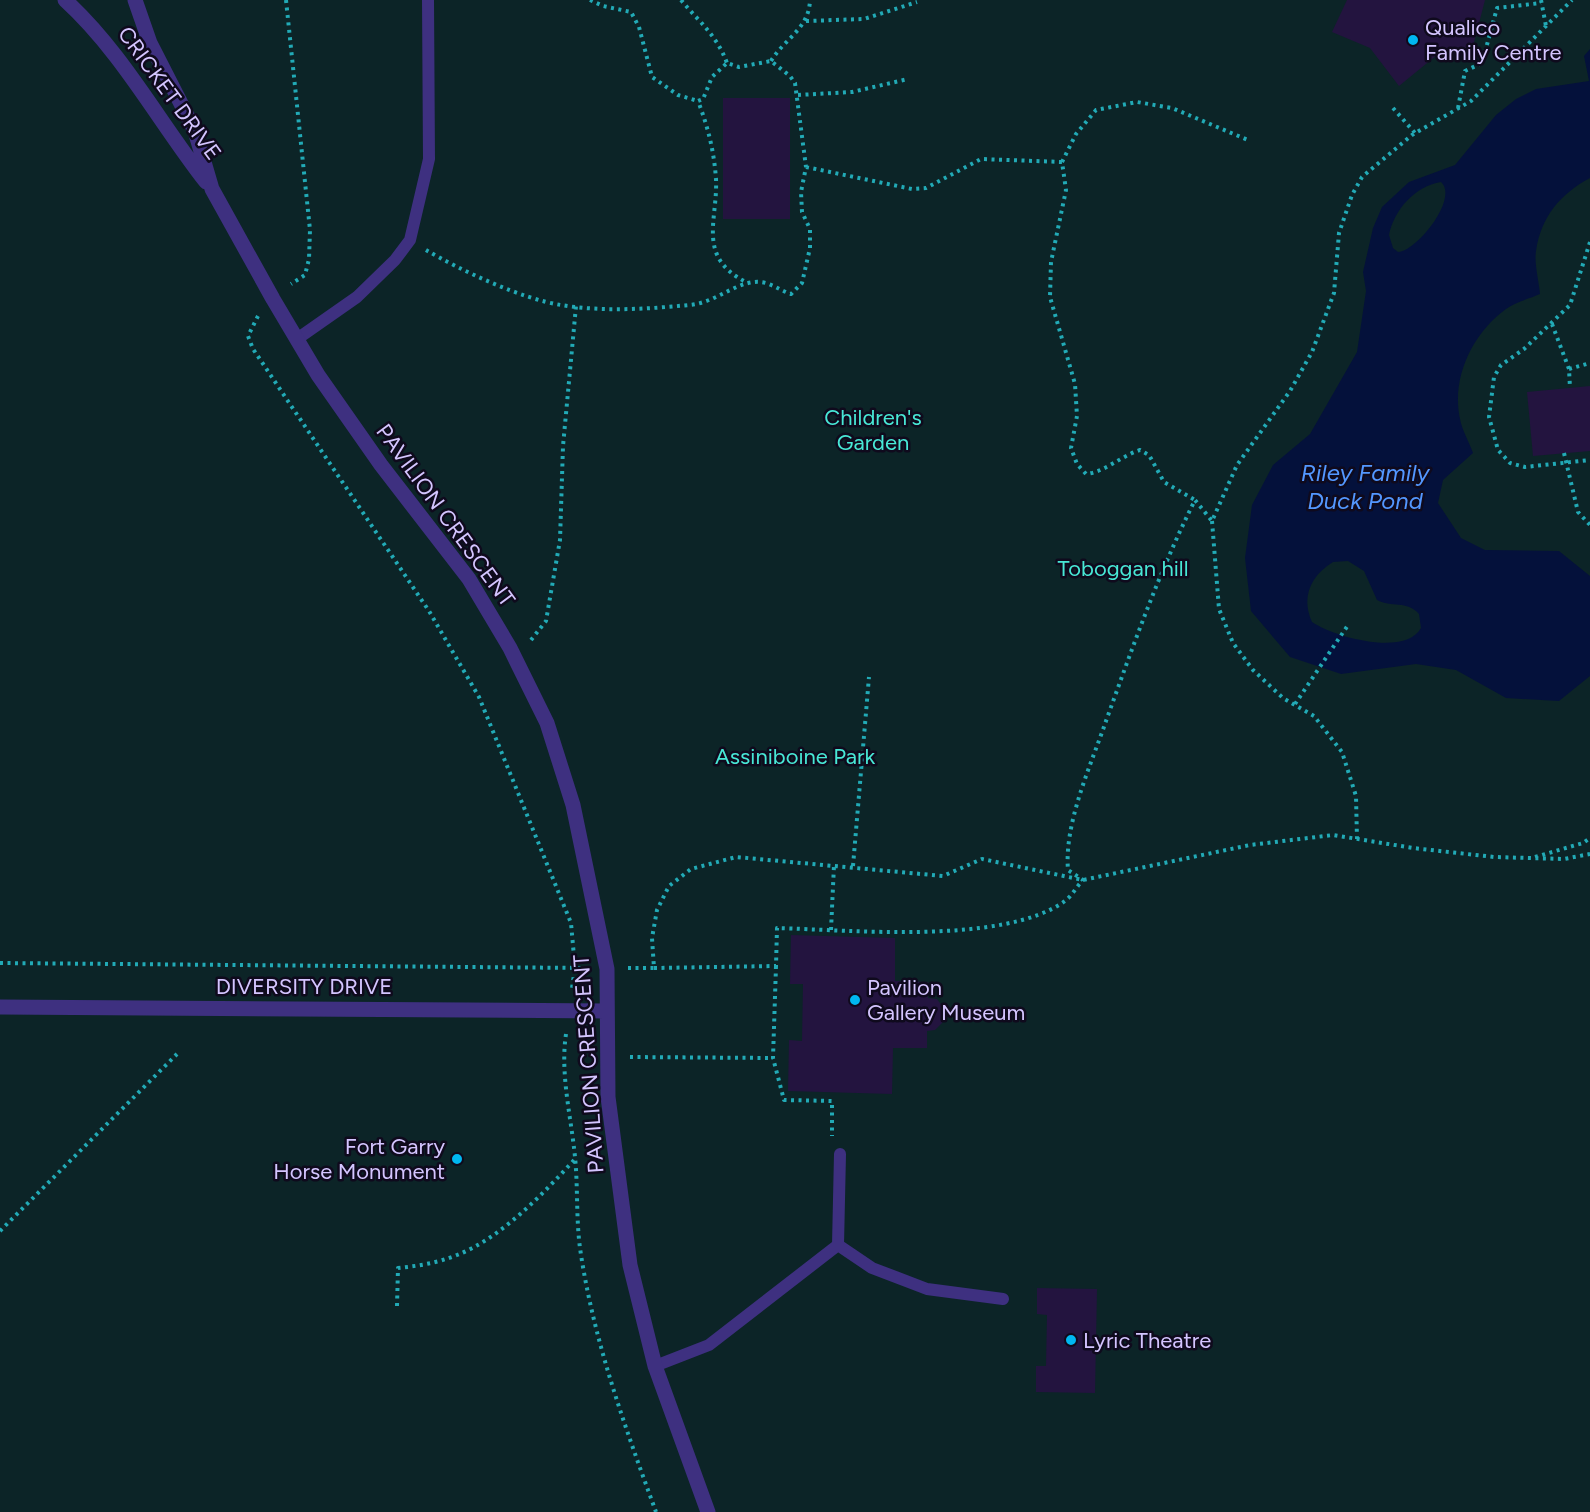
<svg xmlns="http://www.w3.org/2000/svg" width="1590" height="1512" font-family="Figtree,sans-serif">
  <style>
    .green { fill: #0c2427 }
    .water { fill: #04113b; fill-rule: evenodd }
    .building { fill: #23143f }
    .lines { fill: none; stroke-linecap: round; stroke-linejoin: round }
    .path { stroke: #22aab6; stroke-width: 4; stroke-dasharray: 3 4.5; stroke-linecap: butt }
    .service { stroke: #3e3080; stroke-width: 12 }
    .minor { stroke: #3e3080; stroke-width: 15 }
    .poi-dot { fill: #00b7f0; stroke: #0f0a1d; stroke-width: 2 }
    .labels { text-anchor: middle; stroke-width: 5; stroke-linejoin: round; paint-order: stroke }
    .poi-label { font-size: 22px; fill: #d4c5ff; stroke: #0f0a1d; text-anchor: start }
    .street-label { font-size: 22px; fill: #d4c5ff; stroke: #0f0a1d }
    .park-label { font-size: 22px; fill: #48e8d6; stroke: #0f0a1d }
    .water-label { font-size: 24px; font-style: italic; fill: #5397ff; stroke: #0f0a1d }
  </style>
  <rect width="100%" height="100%" fill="#0f0a1d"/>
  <!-- green -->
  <path class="green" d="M0,0H1590V1512H0Z"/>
  <!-- water -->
  <path class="water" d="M1590,49V178C1560,194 1541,217 1536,251C1534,264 1539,281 1540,294C1529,299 1515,302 1506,309C1473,333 1451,377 1460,419C1462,430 1469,442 1473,453L1443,480L1438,503L1461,538L1485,550L1559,551L1590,576V676L1559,701L1506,698L1456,670L1416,664L1341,674L1290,657L1251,611L1245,558L1252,505L1273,465L1310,434L1357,352L1366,291L1363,272L1373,228L1382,207L1409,182L1455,165L1496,115L1516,99L1536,89L1589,81L1584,56ZM1441,182C1459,198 1417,251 1398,252L1393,248L1389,235C1394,210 1415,186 1441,182ZM1348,561L1364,571L1377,600C1391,608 1407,600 1419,614L1421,628C1405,657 1334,637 1312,622C1301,598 1310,576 1333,562Z"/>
  <!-- building -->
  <path class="building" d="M1347,0H1485L1470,58L1443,50L1399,86L1370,48L1332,32Z
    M723,98H790V219H723Z
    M1590,386V451L1533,456L1527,392Z
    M791,935L895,938V981L928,982V998L937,999L942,1006L945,1015L942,1023L935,1030L927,1031V1048H893L892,1094L788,1091L789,1040L802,1041L803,984H790Z
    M1037,1288L1097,1289L1095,1393L1036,1392V1366H1046L1047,1315L1037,1314Z"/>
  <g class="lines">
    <!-- path -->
    <path class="path" d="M286,0L310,230L309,259L305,275L291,284
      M590,0L603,6L631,12L639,27L652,77L678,95L698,101
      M681,0C700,23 716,34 727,63
      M1541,0L1546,26
      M806,21L864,19L917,2
      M771,61C785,38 809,29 810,0
      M798,95L852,92L908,79
      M1393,108L1415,133
      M1458,108L1465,71L1482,63L1497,8L1541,3
      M1062,162L1076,134L1096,110L1137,102L1172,108L1248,140
      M806,167L912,189L926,188L981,159L1062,162L1066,190L1051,262L1050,297L1075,384L1077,416L1071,448L1077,464L1086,474C1105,472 1121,456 1140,450L1149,455L1164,482L1195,500
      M1590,242L1570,305L1524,349L1501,365L1494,377L1489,417L1498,450L1510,463L1525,467L1590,460
      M426,250C460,270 522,299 561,305C602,312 648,309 689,305C718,303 741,276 766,283C775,286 782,291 791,294L802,283L810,248V229L802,212L801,192L806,167L795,83L790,76L771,61L739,67L727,63L712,77L703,99L698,101C708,127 714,151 716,179C718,220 696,257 746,282
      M258,316L248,336L253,349L429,611L479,697L571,923L575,968L572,988
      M1552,324L1569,369L1570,388
      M1569,369L1590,363
      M1564,453L1578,512L1590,525
      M1212,521L1219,609L1233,643L1253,670L1283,698L1314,716L1342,752L1356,796L1357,839
      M531,640L546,621L560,540L563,446L576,306
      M1295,704L1348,625
      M1535,857L1583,843L1590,838
      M853,866L869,677
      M831,930L834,865
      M0,963L585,968
      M776,966L773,1058L784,1100L832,1101V1136
      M628,968H654L652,938L657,910L669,886L691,869L736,857L943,876L982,859L1083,880L1250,845L1333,835L1413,848L1494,857L1564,859L1590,854
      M654,968L776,966L777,928C851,930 1004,945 1065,901C1072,896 1077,886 1083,880L1068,870C1064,823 1091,765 1106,721C1133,646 1159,572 1195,500L1212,521L1237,465L1290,391L1312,352L1334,293L1339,233L1352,195L1362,177L1412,135L1471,101L1572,0
      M566,1034C560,1074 571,1116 575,1157C578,1187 576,1218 580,1248C593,1339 625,1427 656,1512
      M630,1057L773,1058
      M0,1231L177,1054
      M397,1306L398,1268C418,1266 437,1263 457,1255C501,1238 543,1194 575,1159"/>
    <!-- service -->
    <path class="service" d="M297,339L357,297L395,260L410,240L429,159L428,0
      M838,1245L872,1268L927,1289L1003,1299
      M655,1366L709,1345L838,1245L840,1154"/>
    <!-- minor -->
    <path class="minor" d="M65,0C122,52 159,122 206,182
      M135,0L150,43L195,131L212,189L273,299L318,375L381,465L469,579L510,648L547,723L573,805L607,969L608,1097L630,1265L655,1366L708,1512
      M0,1007L607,1011"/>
  </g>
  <!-- markers -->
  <g class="poi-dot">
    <circle cx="1413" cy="40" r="6"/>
    <circle cx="855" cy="1000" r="6"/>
    <circle cx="457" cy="1159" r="6"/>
    <circle cx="1071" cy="1340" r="6"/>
  </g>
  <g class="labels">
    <!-- poi labels -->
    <g class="poi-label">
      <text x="1425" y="35">Qualico<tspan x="1425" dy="25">Family Centre</tspan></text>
      <text x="867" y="995">Pavilion<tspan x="867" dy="25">Gallery Museum</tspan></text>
      <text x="445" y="1154" text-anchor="end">Fort Garry<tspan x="445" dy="25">Horse Monument</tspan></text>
      <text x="1083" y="1348">Lyric Theatre</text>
    </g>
    <!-- street labels -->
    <g class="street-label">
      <text transform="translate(170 93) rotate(54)" y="8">CRICKET DRIVE</text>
      <text transform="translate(446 515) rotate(54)" y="8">PAVILION CRESCENT</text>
      <text x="304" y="994">DIVERSITY DRIVE</text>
      <text transform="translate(588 1064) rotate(-94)" y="8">PAVILION CRESCENT</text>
    </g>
    <!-- park labels -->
    <g class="park-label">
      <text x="873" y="425">Children's<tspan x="873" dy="25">Garden</tspan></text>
      <text x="1123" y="576">Toboggan hill</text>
      <text x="795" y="764">Assiniboine Park</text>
    </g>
    <!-- water labels -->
    <g class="water-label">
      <text x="1365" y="481">Riley Family<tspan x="1365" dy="28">Duck Pond</tspan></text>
    </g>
  </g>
</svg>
